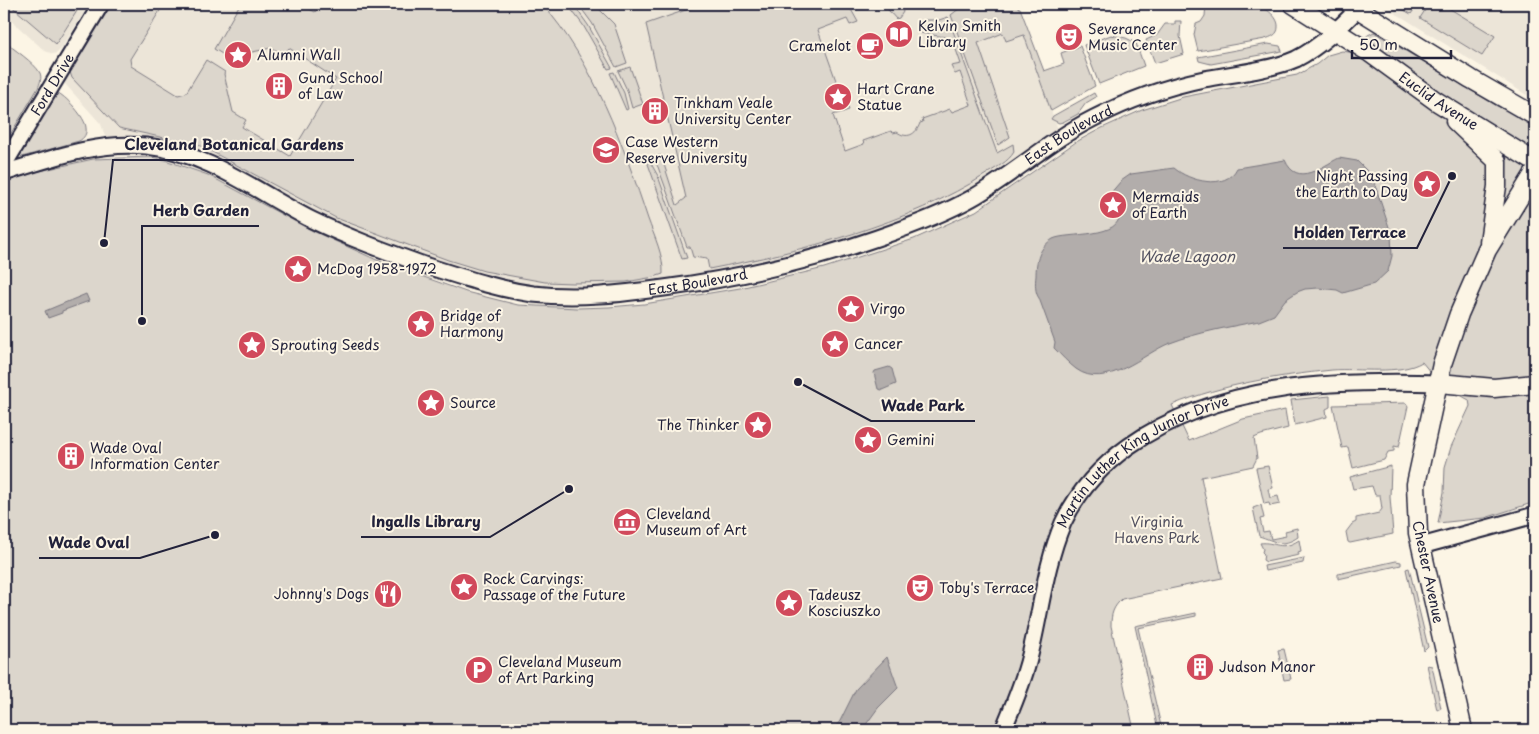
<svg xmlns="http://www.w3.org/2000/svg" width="1539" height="734" font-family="'Playpen Sans',sans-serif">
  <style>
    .built { fill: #ece5d8 }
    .green { fill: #dcd6cc; stroke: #7f7c84 }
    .water { fill: #b2adab; stroke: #78757e }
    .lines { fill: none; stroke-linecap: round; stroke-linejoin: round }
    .secondary-casing { stroke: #22223b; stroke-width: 19 }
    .primary-casing { stroke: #22223b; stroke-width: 21 }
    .secondary { stroke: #fcf5e5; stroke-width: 15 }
    .primary { stroke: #fcf5e5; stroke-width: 18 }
    .labels { text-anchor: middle; stroke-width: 4; stroke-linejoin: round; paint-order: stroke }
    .poi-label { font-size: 14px; fill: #22223b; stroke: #fcf5e5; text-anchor: start }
    .street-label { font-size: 14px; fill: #22223b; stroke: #fcf5e5 }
    .park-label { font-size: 14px; fill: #504f5f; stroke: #fcf5e5 }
    .water-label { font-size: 15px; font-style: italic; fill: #545362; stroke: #fcf5e5 }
    .leader { fill: none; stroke: #22223b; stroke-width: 2 }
    .callout-dot { fill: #22223b; stroke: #fcf5e5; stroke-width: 2 }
    .callout-label { font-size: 15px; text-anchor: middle; font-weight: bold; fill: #22223b; stroke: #fcf5e5; stroke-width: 4; stroke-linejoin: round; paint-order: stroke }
  </style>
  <rect width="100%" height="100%" fill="#fcf5e5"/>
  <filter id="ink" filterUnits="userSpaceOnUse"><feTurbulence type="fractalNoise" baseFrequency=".02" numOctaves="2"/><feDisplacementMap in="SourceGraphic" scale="10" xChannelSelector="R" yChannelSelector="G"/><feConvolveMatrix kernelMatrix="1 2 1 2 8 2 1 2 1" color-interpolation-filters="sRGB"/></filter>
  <g filter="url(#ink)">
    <!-- built -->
    <path class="built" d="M4,4H89L61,49L57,53L53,54L45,51L4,14Z
      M101,4H1015L1014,8L1053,116L1051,119L1055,121L1061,137L972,198L749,274L549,295L402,257L213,166L108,146L101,124L57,75Z
      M1377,4H1535V100L1402,17Z"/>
    <!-- green -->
    <path class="green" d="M9,4H72L77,11L56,44Z
      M111,4H164L130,59L131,66L178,95L186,93L206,60L225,72L224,74L233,112L246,120L242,127L290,156L336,79L289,48L284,54L271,48L234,56L232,60L214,49L240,4H300L315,12L321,4H542C593,60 624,147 648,219C654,236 664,256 663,274L654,277L626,282L572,283L545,282L484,271L448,260L336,218L201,146L119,128L72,78L70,72L75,61Z
      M567,4H573L588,25L612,68L608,69L583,25Z
      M578,4H594L614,24L627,63L616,67L592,23Z
      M703,4H848L858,22L850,25L847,19L818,30L844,103L846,102L849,110L833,115L845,151L864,144L863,141L891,131L893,133L897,132C907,139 916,135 920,123L923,122L922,119L950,109L952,112L971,105L960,72L955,74L951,66L961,64L953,41L946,42L945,37L920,33L919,30L924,20H939L948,17L997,153L1013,144L1014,152C1008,162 997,167 988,173C907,225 802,251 709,269L707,259L693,257L690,247H687L658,167L652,158L661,155L677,205L686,198L646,24Z
      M883,4H901L903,12L899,18L896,19Z
      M965,4H1019L1018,8H1020L1044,71L1064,64L1061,53L1080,46L1095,86L1051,111L1024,35L1006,41L1003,33L978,43L1010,137L998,145L951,15Z
      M1206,4C1221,4 1241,1 1254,4C1263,6 1279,16 1278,27C1278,35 1271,37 1265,39L1198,51L1194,35L1196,24L1201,22L1205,16Z
      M1393,4H1418L1411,14Z
      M1429,4H1442L1495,36L1482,56L1420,18Z
      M1175,21H1181L1180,36L1184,54L1155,63L1146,40L1157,35L1165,24H1175Z
      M1374,32L1497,106L1519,115L1535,124V502L1485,518L1438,523L1444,492L1445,467L1451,447L1470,406L1469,400L1439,383L1422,362C1401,375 1357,368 1332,370C1277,376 1224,384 1172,405L1189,441L1243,419L1285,410L1288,428L1261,435L1254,438L1257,458L1253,466L1201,477L1222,578L1122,599C1113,607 1111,614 1111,626L1134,730H4V182L31,173L93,159L151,157L165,160L208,175L313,231L379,261L466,292L518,305L577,308L609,307L644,304L740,288L824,268L914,239L976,211L1076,142L1102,128L1142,110L1183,97L1297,75L1317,64L1328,55L1342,51L1349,52L1368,35Z
      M1111,35L1126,38L1136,43L1144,66L1099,84L1084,45Z
      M4,41C13,49 34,62 40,73C42,78 40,83 38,88L4,145Z
      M1268,44L1280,46L1282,51L1211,64L1199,61L1198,57Z
      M630,67L643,104L632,108L627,90L618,71Z
      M614,72L624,93L628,109L626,110L610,73Z
      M56,92C65,95 86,118 86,128C87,134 84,138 79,141L22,157L19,154Z
      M1094,93L1096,97L1086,103L1078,114L1063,122L1059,123L1051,119L1053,116Z
      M649,160L658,176L687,258L682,259L647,161Z
      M1330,396V407L1326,409L1327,417L1295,425L1291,400Z
      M1406,403L1408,406L1399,447L1394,446V451L1388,452L1384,460L1353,468L1348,447L1342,448L1333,405Z
      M1268,466L1273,488L1268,489L1270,498L1278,496L1280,504L1270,506L1269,503L1264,504L1256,468Z
      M1391,466L1390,497L1393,534L1350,543L1348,542L1346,532L1352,524L1356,522V518L1379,513L1382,509L1380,495H1375L1372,486L1353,489L1350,477Z
      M1261,505L1264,518L1260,519L1263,532L1269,531L1271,539L1286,536L1285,531L1297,528L1298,537C1282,548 1275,541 1259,536L1253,508Z
      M1299,540L1301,551L1298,552L1299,555L1266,562L1263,560L1264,554L1262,552L1263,549L1260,543C1275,541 1281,552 1299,540Z
      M1304,558L1303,563L1265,571L1264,566Z
      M1396,561L1401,562V565L1338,579V574Z
      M1409,568L1428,647L1424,651L1406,569Z
      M1196,613V616L1138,628L1161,726V730H1158L1135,626Z
      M1284,649L1291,679L1284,680L1278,650Z
      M1427,665L1432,666L1441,708L1437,710Z"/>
    <!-- water -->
    <path class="water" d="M1339,158L1357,161L1367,171L1375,185L1391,233L1392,256L1388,271L1374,284L1343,293L1337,290L1318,288L1305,289L1297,292L1285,300L1274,315L1259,321C1229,327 1199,332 1170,343C1144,353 1106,391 1076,369C1068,363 1061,355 1054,348L1055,342L1039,298C1035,293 1035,283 1036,276C1036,261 1039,247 1053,239C1067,232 1124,239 1119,212C1118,206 1115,203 1109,201V195L1121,181L1131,174L1174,168C1189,181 1226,191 1237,168L1285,160C1297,188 1322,166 1339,158Z
      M86,294L89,301L62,311V313L48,318L45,311Z
      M889,367L892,369L896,384L882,390L878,389L874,373L875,371Z
      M887,657L898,688L878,708L862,730H833L840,721L856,689Z"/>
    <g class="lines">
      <defs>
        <g id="secondary">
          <path id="s1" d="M4,165L101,4"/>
          <path id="s2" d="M4,173C50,159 97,141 146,146C207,152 259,193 312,220C349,238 388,252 427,266C462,277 497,289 533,294C577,299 621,294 664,288C737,278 808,262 877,238C909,227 942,215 972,198C1014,174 1050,140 1094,118C1129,100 1165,87 1204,79C1231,74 1271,70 1296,59C1320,47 1340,27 1359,8"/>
          <path d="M1421,546L1535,515"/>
          <path id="s3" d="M1003,730C1013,706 1024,681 1030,655C1041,611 1045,566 1063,523C1077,493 1101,466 1129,446C1219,383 1333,380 1439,383"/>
        </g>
        <g id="primary">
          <path id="s4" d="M1293,4L1370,53L1436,101L1535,162"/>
          <path d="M1350,4L1471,79L1535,116"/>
          <path d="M1455,121L1497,161V186L1489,242"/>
          <path d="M1439,383L1494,388L1535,384"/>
          <path d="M1463,730L1418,533L1416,484L1442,364L1459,314L1487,250L1535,172"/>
        </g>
      </defs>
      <!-- secondary casing -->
      <use href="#secondary" class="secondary-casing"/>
      <!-- primary casing -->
      <use href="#primary" class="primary-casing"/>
      <!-- secondary -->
      <use href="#secondary" class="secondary"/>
      <!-- primary -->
      <use href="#primary" class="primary"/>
    </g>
  </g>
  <!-- icons -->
  <defs>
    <symbol id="library-disc" viewBox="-11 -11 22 22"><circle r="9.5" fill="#d1495b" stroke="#fcf5e5"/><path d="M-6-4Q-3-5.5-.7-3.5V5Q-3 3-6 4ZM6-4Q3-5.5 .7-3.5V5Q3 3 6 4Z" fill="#fff"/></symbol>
    <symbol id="theatre-disc" viewBox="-11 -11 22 22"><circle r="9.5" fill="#d1495b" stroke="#fcf5e5"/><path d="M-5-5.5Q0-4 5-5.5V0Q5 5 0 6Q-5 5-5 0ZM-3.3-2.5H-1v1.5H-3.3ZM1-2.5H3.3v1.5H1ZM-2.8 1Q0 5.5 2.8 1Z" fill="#fff"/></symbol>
    <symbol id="cafe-disc" viewBox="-11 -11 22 22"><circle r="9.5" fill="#d1495b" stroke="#fcf5e5"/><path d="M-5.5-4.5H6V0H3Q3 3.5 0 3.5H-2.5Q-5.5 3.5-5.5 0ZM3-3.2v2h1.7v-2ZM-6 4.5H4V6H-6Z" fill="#fff"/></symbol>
    <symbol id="sight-disc" viewBox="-11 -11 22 22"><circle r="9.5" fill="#d1495b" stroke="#fcf5e5"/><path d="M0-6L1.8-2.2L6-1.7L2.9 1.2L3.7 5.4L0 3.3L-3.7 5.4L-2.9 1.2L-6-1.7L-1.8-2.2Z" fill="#fff"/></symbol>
    <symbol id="building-disc" viewBox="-11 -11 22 22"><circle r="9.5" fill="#d1495b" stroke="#fcf5e5"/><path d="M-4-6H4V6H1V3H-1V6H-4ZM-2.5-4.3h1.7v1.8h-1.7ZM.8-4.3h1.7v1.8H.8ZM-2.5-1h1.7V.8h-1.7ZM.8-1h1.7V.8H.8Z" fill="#fff"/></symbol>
    <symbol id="university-disc" viewBox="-11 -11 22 22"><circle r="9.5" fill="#d1495b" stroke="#fcf5e5"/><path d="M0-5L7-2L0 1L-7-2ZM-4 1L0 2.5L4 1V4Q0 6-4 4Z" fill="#fff"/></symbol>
    <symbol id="museum-disc" viewBox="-11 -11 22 22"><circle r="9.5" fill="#d1495b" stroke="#fcf5e5"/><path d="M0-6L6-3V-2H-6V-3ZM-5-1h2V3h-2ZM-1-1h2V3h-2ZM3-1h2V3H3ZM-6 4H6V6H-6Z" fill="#fff"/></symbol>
    <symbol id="restaurant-disc" viewBox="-11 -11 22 22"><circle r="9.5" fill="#d1495b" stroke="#fcf5e5"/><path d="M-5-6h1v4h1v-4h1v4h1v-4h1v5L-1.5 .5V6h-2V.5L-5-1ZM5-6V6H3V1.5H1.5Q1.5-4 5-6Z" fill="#fff"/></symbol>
    <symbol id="parking-disc" viewBox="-11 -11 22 22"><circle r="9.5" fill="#d1495b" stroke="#fcf5e5"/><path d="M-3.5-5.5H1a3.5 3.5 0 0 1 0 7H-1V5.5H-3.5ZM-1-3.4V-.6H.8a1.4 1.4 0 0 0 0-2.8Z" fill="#fff"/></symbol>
  </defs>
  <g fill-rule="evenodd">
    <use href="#library-disc" x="883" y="18" width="32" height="32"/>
    <use href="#theatre-disc" x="1053" y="21" width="32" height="32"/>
    <use href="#cafe-disc" x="854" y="30" width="32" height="32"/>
    <use href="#sight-disc" x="222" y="39" width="32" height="32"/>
    <use href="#building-disc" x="263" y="70" width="32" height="32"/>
    <use href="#sight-disc" x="822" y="81" width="32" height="32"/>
    <use href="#building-disc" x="639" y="95" width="32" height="32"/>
    <use href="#university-disc" x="590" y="134" width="32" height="32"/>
    <use href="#sight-disc" x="1411" y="168" width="32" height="32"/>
    <use href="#sight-disc" x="1097" y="189" width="32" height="32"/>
    <use href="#sight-disc" x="282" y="253" width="32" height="32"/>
    <use href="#sight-disc" x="835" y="293" width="32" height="32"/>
    <use href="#sight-disc" x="405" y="308" width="32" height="32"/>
    <use href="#sight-disc" x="819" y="328" width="32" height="32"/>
    <use href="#sight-disc" x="236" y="329" width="32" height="32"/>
    <use href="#sight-disc" x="415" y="387" width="32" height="32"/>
    <use href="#sight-disc" x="742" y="409" width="32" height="32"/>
    <use href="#sight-disc" x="852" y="424" width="32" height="32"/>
    <use href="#building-disc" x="55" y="440" width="32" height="32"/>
    <use href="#museum-disc" x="611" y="506" width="32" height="32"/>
    <use href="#sight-disc" x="448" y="571" width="32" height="32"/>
    <use href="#theatre-disc" x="904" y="572" width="32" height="32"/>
    <use href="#restaurant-disc" x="372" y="578" width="32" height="32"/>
    <use href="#sight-disc" x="773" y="587" width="32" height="32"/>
    <use href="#building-disc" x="1184" y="651" width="32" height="32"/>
    <use href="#parking-disc" x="463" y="654" width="32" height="32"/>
  </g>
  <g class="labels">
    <!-- poi labels -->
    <g class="poi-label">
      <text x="918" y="31">Kelvin Smith<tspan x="918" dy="16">Library</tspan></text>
      <text x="1088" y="34">Severance<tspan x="1088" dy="16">Music Center</tspan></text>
      <text x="851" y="51" text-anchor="end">Cramelot</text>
      <text x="257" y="60">Alumni Wall</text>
      <text x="298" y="83">Gund School<tspan x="298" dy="16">of Law</tspan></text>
      <text x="857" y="94">Hart Crane<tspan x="857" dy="16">Statue</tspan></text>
      <text x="674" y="108">Tinkham Veale<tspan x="674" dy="16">University Center</tspan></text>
      <text x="625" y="147">Case Western<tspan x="625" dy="16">Reserve University</tspan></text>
      <text x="1408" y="181" text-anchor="end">Night Passing<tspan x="1408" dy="16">the Earth to Day</tspan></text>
      <text x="1132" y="202">Mermaids<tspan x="1132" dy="16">of Earth</tspan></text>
      <text x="317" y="274">McDog 1958-1972</text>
      <text x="870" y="314">Virgo</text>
      <text x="440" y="321">Bridge of<tspan x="440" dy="16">Harmony</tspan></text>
      <text x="854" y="349">Cancer</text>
      <text x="271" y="350">Sprouting Seeds</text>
      <text x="450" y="408">Source</text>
      <text x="739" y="430" text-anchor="end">The Thinker</text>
      <text x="887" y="445">Gemini</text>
      <text x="90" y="453">Wade Oval<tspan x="90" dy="16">Information Center</tspan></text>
      <text x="646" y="519">Cleveland<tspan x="646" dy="16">Museum of Art</tspan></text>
      <text x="483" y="584">Rock Carvings:<tspan x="483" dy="16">Passage of the Future</tspan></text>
      <text x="939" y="593">Toby's Terrace</text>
      <text x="369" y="599" text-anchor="end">Johnny's Dogs</text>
      <text x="808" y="600">Tadeusz<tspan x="808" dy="16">Kosciuszko</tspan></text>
      <text x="498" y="667">Cleveland Museum<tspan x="498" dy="16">of Art Parking</tspan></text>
      <text x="1219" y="672">Judson Manor</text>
    </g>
    <!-- street labels -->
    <g class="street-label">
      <text dy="5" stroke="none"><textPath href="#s1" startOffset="94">Ford Drive</textPath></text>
      <text dy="5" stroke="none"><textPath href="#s4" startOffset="175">Euclid Avenue</textPath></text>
      <text dy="5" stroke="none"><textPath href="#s2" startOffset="1132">East Boulevard</textPath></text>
      <text dy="5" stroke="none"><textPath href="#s2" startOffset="728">East Boulevard</textPath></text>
      <text dy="5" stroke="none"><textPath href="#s3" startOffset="320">Martin Luther King Junior Drive</textPath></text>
      <text transform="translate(1428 572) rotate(78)" y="5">Chester Avenue</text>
    </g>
    <!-- park labels -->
    <g class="park-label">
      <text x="1157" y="527">Virginia<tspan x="1157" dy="16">Havens Park</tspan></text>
    </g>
    <!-- water labels -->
    <g class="water-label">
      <text x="1187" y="262">Wade Lagoon</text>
    </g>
  </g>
  <!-- callouts -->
  <path class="leader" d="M104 243L113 160H354M142 321L142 226H259M1452 176L1417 248H1283M798 382L871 421H975M569 489L490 537H361M215 535L140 558H39"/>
  <g class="callout-dot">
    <circle cx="104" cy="243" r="5"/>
    <circle cx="142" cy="321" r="5"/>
    <circle cx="1452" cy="176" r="5"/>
    <circle cx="798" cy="382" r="5"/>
    <circle cx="569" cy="489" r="5"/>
    <circle cx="215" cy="535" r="5"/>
  </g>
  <g class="callout-label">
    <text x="234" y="150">Cleveland Botanical Gardens</text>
    <text x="201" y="216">Herb Garden</text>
    <text x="1350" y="238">Holden Terrace</text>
    <text x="923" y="411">Wade Park</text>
    <text x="426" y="527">Ingalls Library</text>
    <text x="89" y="548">Wade Oval</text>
  </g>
  <!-- margin -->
  <rect width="1539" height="734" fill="none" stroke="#fcf5e5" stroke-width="20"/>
  <rect x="10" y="10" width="1519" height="714" fill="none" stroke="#22223b" stroke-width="2" filter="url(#ink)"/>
  <!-- scale -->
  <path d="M1352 50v8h99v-8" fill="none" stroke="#22223b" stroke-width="2.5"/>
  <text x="1359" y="50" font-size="15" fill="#22223b" stroke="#fcf5e5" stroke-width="4" paint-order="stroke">50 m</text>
</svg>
